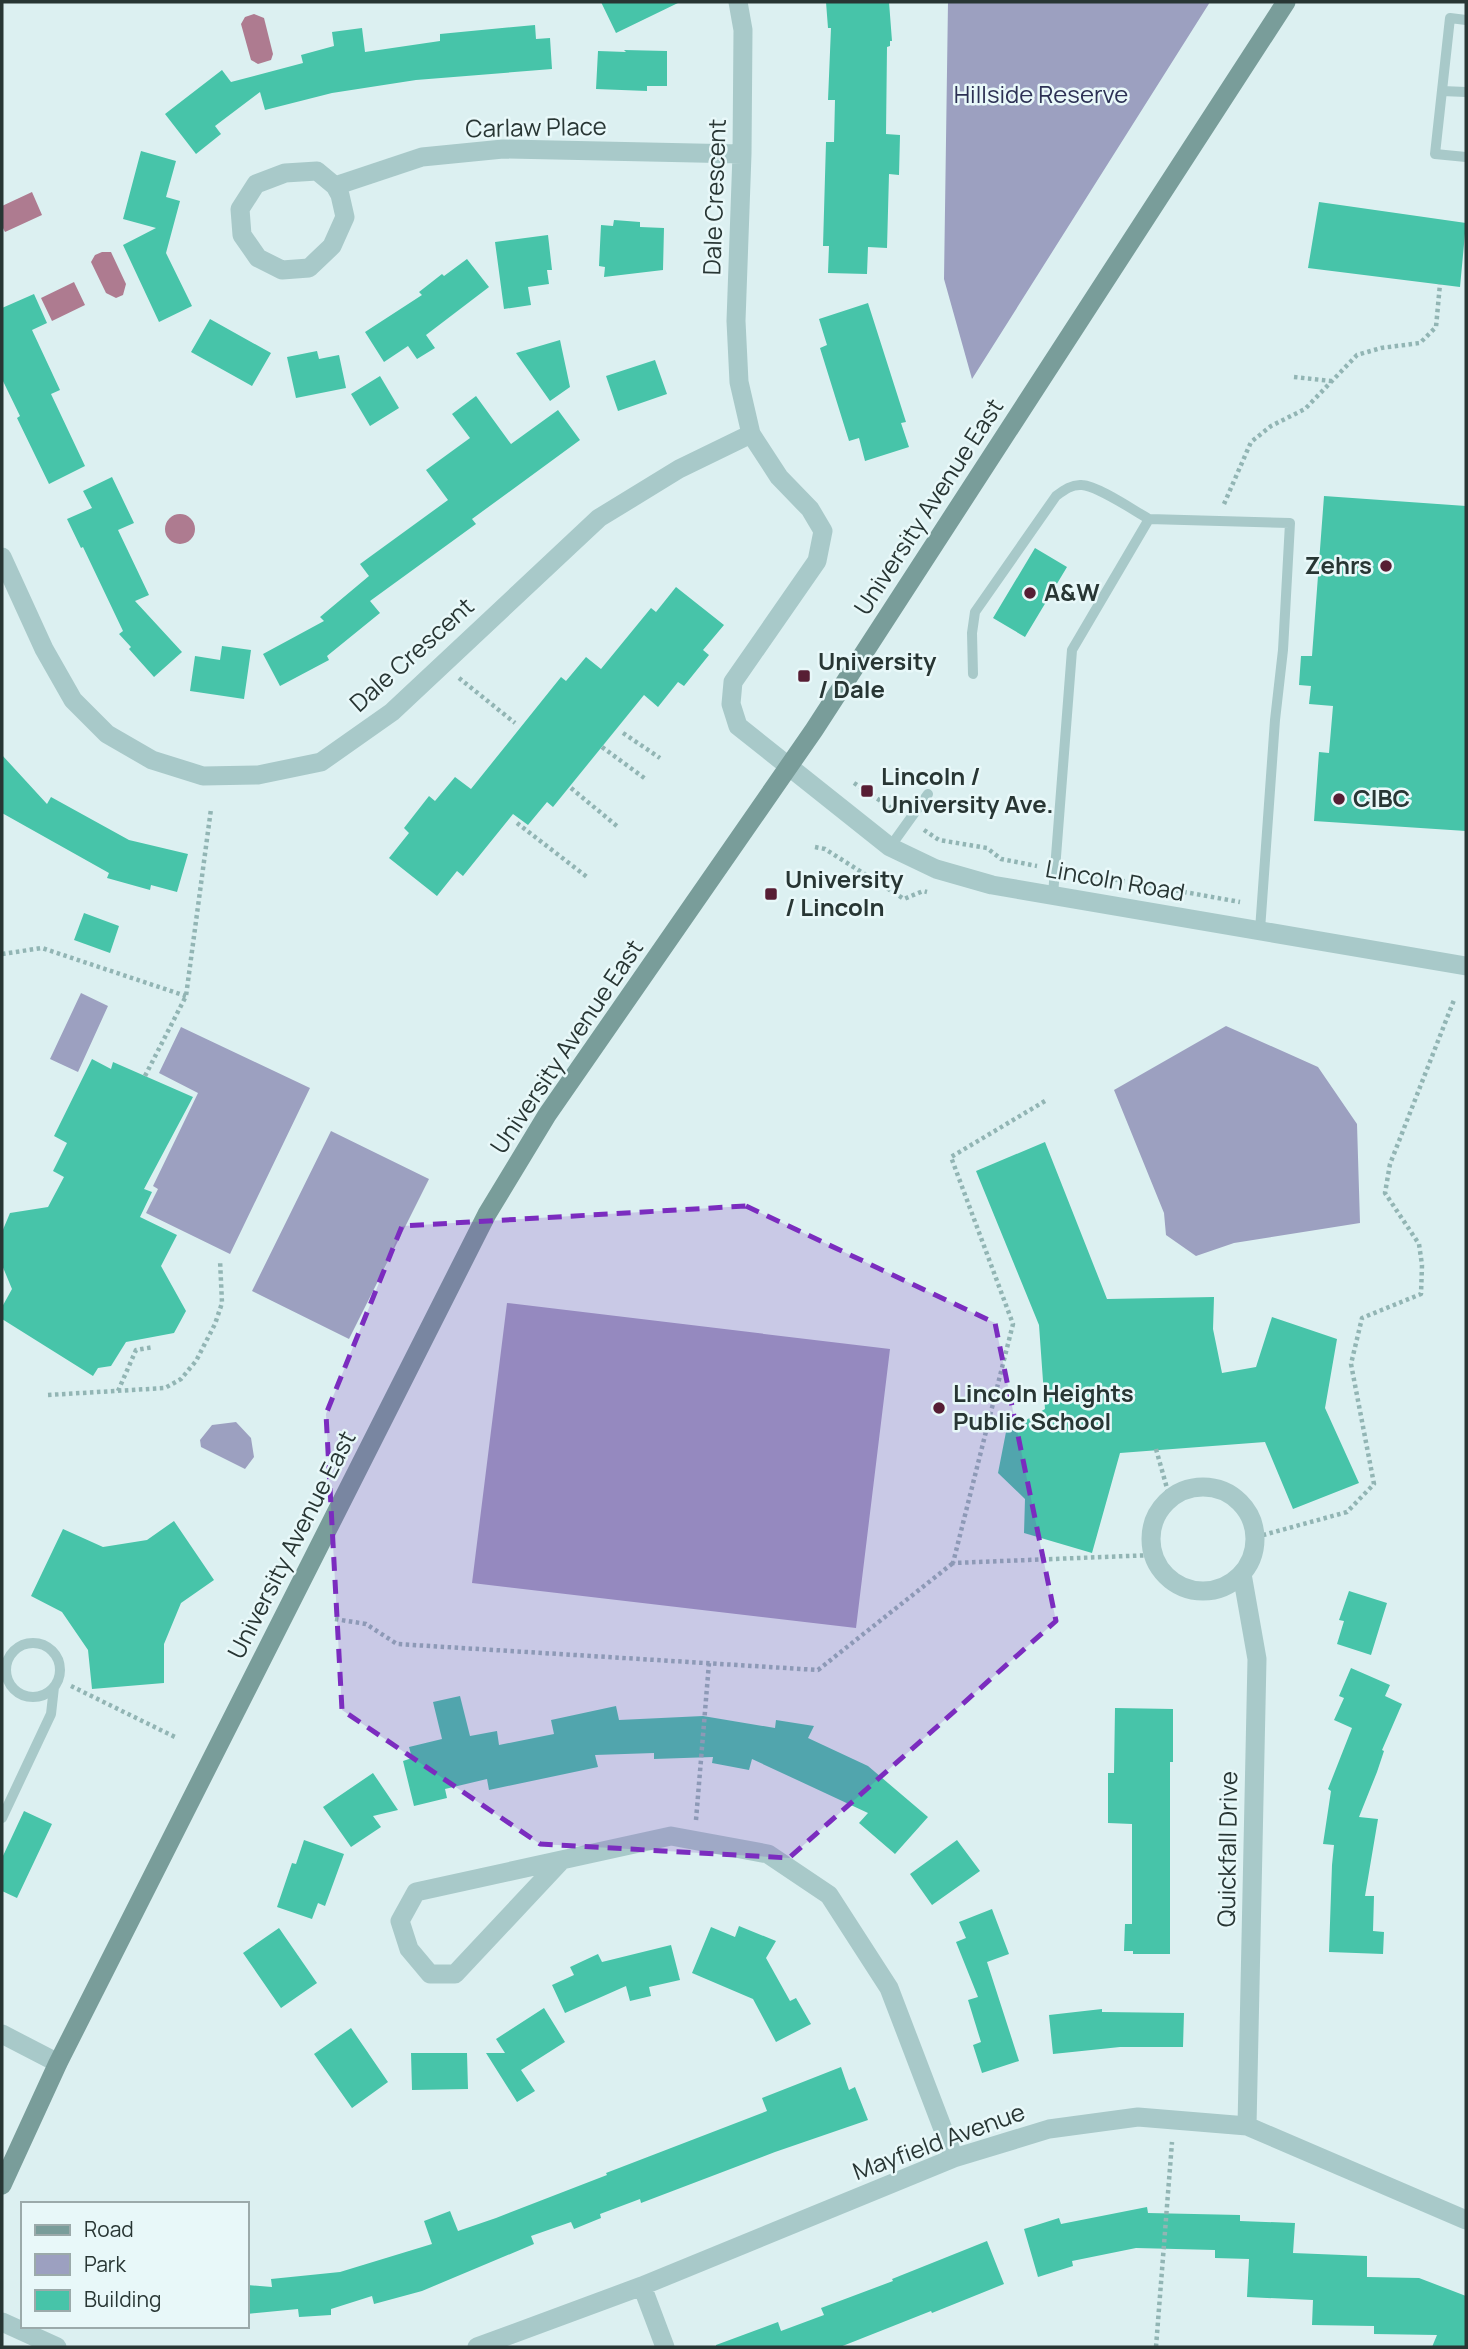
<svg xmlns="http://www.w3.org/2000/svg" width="1468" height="2349" font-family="Manrope,sans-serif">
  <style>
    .green { fill: #9ca0c0 }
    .water { fill: #ae7b90 }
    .building { fill: #47c4a9 }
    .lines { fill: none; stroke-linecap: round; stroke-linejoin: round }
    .path { stroke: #92b5b4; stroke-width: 4.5; stroke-dasharray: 3.5 3.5; stroke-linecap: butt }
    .service { stroke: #a8c9c9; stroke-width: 10 }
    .minor { stroke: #a8c9c9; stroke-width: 19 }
    .secondary { stroke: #799d9a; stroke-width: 19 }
    .marked { fill: #7b2cbf; fill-opacity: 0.2; stroke: #7b2cbf; stroke-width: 5; stroke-dasharray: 14 9; stroke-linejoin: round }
    .poi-dot { fill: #571e34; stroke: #e8f8f9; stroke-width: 2.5 }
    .labels { text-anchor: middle; stroke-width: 5; stroke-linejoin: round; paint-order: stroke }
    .park-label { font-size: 24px; fill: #2c3054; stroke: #e8f8f9 }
    .street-label { font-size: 24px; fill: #283634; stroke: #e8f8f9 }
    .poi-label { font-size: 24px; font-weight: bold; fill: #283634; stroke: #e8f8f9; text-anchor: start }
  </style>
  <rect width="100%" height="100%" fill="#dcf0f1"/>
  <!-- green -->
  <path class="green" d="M948,2H1210L972,379L944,279Z
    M81,993L108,1006L78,1072L50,1059Z
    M1226,1026L1318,1067L1357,1124L1360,1223L1234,1243L1196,1256L1166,1235L1164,1213L1114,1090Z
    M181,1027L310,1088L230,1254L146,1213L158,1189L153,1186L198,1093L159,1073Z
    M331,1131L429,1179L349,1339L252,1291Z
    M507,1303L890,1349L856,1628L472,1583Z
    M236,1422L251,1438L254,1457L245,1469L201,1447L200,1440L212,1425Z"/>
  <!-- water -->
  <path class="water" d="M254,14L264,18L273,54L271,60L258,64L251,60L241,24L245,17Z
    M32,192L42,215L5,232L2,226V206Z
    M102,252H111L126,284L123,295L116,298L106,293L91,262L95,255Z
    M74,282L85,305L52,321L41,298Z
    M165 529a15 15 0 1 1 30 0a15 15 0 1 1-30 0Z"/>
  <!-- building -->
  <path class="building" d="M601,2H680L616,33Z
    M826,2H889L892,41H890V46L887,47L886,134L900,135L899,175L889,174L887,248L868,247L867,274L828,273L829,246H823L826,142H834L835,100H828L831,28H828Z
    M535,25L536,39L550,38L552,69L416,80L332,93L265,110L260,92L215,126L221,134L196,154L165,114L222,70L231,82L303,63L301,55L334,46L332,32L362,28L365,52L440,41V34Z
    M624,50L667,51V86H647V91L596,89L598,51L626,52Z
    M141,151L176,161L166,197L180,201L166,253L192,306L159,322L123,245L156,228L123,219Z
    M1319,202L1466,223L1460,287L1308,268Z
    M614,220L640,222V227L664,228L663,270L604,277L605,267L599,266L601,225L613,226Z
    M548,235L552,270H547L549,284L528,287L531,305L504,309L495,242Z
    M467,259L489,287L426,335L435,348L417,359L408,346L384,362L365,332L422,295L419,292L442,274L444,276Z
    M34,294L47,323L32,330L60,390L51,394L85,466L49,484L17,418L20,416L2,379V308Z
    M868,303L906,422L901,423L909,447L865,461L859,438L849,441L820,348L827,345L819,319Z
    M210,319L271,353L252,386L191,352Z
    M560,340L570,387L550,401L516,353Z
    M317,351L319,359L339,355L346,388L296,398L287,357Z
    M655,360L667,394L618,411L606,376Z
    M380,376L399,408L370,426L351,394Z
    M476,396L511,444L558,410L580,440L472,519L476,524L370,601L380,613L327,656L329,660L280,686L263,654L324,621L320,617L369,576L360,564L448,500L426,470L470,438L452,414Z
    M112,477L134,523L118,530L149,595L135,601L182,652L154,677L129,649L131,647L119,634L123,631L83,547L81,548L67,519L92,508L83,491Z
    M1324,496L1466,506V831L1314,821L1319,752L1329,753L1333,706L1309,704L1311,686L1299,685L1301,656H1312Z
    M1035,548L1067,567L1025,637L993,618Z
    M676,587L724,625L703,650L709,655L684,686L678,682L658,707L644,695L553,807L547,802L528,825L513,814L463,876L457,871L437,896L389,858L409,833L404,828L429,796L435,801L455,777L471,789L561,677L566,681L586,657L601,669L651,608L656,612Z
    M222,646L251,650L244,699L190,691L195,656L220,660Z
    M2,755L47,804L51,797L129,840L188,854L177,892L151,885L150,890L107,878L109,873L2,813Z
    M84,913L119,926L110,953L74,940Z
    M92,1059L111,1069L113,1062L193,1097L144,1189L152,1192L140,1217L177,1235L161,1266L186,1311L174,1333L126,1342L111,1366L98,1368L93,1376L2,1319V1307L12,1289L2,1265V1232L10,1213L48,1207L64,1177L53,1171L67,1143L54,1136Z
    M1045,1142L1107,1299L1214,1297L1213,1329L1222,1373L1256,1367L1272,1317L1337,1339L1325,1408L1359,1483L1293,1509L1265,1442L1120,1453L1092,1553L1024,1533L1025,1499L998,1473L1006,1432L1045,1409L1039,1325L976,1171Z
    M174,1521L214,1580L181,1603L164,1644V1683L92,1689L88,1650L62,1612L31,1596L63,1529L103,1547L147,1540Z
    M1349,1591L1387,1603L1371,1655L1337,1644L1344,1621L1339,1620Z
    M1351,1668L1390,1685L1385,1696L1402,1704L1382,1750L1384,1751L1377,1772L1359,1817L1378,1819L1365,1896H1374L1373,1931L1384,1932L1383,1954L1329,1952L1332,1865L1334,1845L1323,1844L1331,1791L1328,1789L1352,1728L1334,1720L1344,1698L1339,1696Z
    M460,1696L470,1736L497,1731L499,1745L554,1734L551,1720L616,1706L619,1720L703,1716L775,1728L776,1720L814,1726L808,1738L868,1766L928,1817L895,1854L859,1823L868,1813L752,1759L749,1770L712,1763L713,1757L654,1759V1753L595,1755L598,1767L489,1790L487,1779L445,1789L447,1798L414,1806L403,1761L412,1758L409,1747L442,1739L433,1702Z
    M1115,1708L1173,1709V1762H1170V1954H1133V1951H1124L1125,1924H1132V1824L1108,1823V1773H1114Z
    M373,1773L398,1810L373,1816L381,1827L351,1847L323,1807Z
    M24,1811L52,1824L17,1898L2,1891V1858Z
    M304,1840L344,1854L325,1906L318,1903L312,1919L277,1907L292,1863L296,1864Z
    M957,1840L980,1871L932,1905L910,1874Z
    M992,1909L1009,1954L987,1962L1019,2061L982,2073L973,2045L981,2042L968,2000L978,1997L956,1942L966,1938L959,1922Z
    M739,1926L776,1941L766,1958L790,2001L796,1998L811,2024L776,2042L753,1999L692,1973L711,1927L735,1937Z
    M279,1928L317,1983L281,2008L243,1953Z
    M671,1945L680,1980L649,1987L651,1996L630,2001L626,1986L565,2013L552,1985L574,1975L570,1967L598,1954L602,1962Z
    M544,2008L565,2042L521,2070L535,2091L517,2102L486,2053H505L496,2039Z
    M1102,2009V2012L1184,2013L1183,2047H1120L1053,2054L1049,2015Z
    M351,2028L388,2082L352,2108L314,2054Z
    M411,2053H467L468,2089L412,2090Z
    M841,2067L849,2090L855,2087L868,2120L775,2152L641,2203L640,2199L600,2214L601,2218L574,2229L571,2222L531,2236L534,2244L422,2291L374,2304L372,2296L331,2309V2315L299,2317L298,2309L247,2314V2285L272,2287L271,2279L340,2272L432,2244L424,2221L450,2211L458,2231L496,2218L607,2175L606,2173L767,2111L762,2098Z
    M1147,2207L1148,2213L1240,2215V2221L1295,2223L1293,2253L1367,2256V2277L1419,2278L1466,2296V2347H1432L1437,2335L1374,2334V2326L1312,2325L1313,2300L1247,2297L1249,2259L1215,2258V2250L1136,2248L1072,2261L1073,2266L1038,2277L1024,2229L1059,2218L1061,2224Z
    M987,2241L1004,2284L932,2313L931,2311L840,2347H716V2345L778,2322L781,2331L824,2315L821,2308L893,2281L892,2279Z"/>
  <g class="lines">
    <!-- path -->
    <path class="path" d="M1294,377L1331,381
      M1224,504L1251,442L1271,426L1305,409L1357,355L1381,348L1420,343L1436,327L1440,284
      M459,678L515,723
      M623,733L660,758
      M602,747L647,780
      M854,783L897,812
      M571,788L618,827
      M517,823L587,877
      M924,830L939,840L987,848L1001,859L1037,866
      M815,847L825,849L904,899L923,891L927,892
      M1073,872L1240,902
      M2,954L42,948L186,996
      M145,1076L186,996L211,809
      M1045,1101L951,1157L1013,1324L953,1563L1153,1555
      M118,1391L136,1350L154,1347
      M48,1395L165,1388L181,1379L196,1361L215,1324L222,1303L220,1260
      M1156,1449L1170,1499
      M1256,1537L1347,1512L1374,1484L1351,1364L1362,1318L1421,1294L1422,1265L1419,1244L1385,1193L1390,1164L1454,1000
      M335,1619L366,1624L397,1644L818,1670L953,1563
      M71,1686L177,1738
      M696,1820L709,1663
      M1156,2347L1172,2142"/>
    <!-- service -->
    <path class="service" d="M1466,20L1450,18L1435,154L1466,157
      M1442,91L1466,92
      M973,674L972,633L975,612L1056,496C1064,490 1072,484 1082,485C1098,486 1133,510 1149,519
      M890,847L928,794
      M1053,895L1072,650L1149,519L1290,523L1283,650L1275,720L1260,930
      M6 1670a27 27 0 1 1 54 0a27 27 0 1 1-54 0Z
      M2,1818L51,1714L54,1687"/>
    <!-- minor -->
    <path class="minor" d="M738,2L743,30L742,154L736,321L739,382L751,434L779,477L810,509L823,531L817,561L733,682L731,704L738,726L890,847L936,869L992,885L1466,966
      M335,186L340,195L345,217L332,246L309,268L282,270L258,258L242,235L240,209L256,184L285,173L317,171L335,186L422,157L503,149L742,154
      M2,557L44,649L73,700L107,734L152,760L203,776L258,775L321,762L392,712L599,518L679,469L751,434
      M1151 1539a52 52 0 1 1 104 0a52 52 0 1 1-104 0Z
      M1242,1574L1257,1659L1247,2126
      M561,1861L455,1974H430L409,1949L400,1921L416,1892L671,1836L768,1854L829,1895L889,1988L954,2158
      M2,2034L58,2063
      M642,2286L665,2347
      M2,2322L57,2347
      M477,2347L642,2286L954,2158L1049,2129L1138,2117L1247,2126L1466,2220"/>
    <!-- secondary -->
    <path class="secondary" d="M2,2185L58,2063L487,1214L547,1115L814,730L1286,2"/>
  </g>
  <!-- marked area -->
  <path class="marked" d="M746,1206L995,1323L1056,1621L789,1858L540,1844L342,1710L326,1414L402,1226Z"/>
  <!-- markers -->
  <g class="poi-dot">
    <circle cx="1386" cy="566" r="7"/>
    <circle cx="1030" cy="593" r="7"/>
    <rect x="797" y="669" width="14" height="14" rx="3.5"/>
    <rect x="860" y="784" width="14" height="14" rx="3.5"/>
    <circle cx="1339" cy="799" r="7"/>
    <rect x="764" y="887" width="14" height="14" rx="3.5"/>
    <circle cx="939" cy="1408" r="7"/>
  </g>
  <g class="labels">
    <!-- park labels -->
    <g class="park-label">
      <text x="1041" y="103">Hillside Reserve</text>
    </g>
    <!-- street labels -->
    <g class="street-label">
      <text transform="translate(536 128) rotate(-1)" y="8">Carlaw Place</text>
      <text transform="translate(715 197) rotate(-88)" y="8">Dale Crescent</text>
      <text transform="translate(929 507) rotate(-57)" y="8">University Avenue East</text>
      <text transform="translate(412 655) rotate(-42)" y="8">Dale Crescent</text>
      <text transform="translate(1115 881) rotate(10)" y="8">Lincoln Road</text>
      <text transform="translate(567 1047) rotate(-56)" y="8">University Avenue East</text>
      <text transform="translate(292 1545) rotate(-63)" y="8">University Avenue East</text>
      <text transform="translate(1228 1849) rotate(-89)" y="8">Quickfall Drive</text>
      <text transform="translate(939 2142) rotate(-20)" y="8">Mayfield Avenue</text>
    </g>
    <!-- poi labels -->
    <g class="poi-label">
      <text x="1372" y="574" text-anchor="end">Zehrs</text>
      <text x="1044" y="601">A&amp;W</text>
      <text x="818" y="670">University<tspan x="818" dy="28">/ Dale</tspan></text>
      <text x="881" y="785">Lincoln /<tspan x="881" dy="28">University Ave.</tspan></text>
      <text x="1353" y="807">CIBC</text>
      <text x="785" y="888">University<tspan x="785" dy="28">/ Lincoln</tspan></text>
      <text x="953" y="1402">Lincoln Heights<tspan x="953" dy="28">Public School</tspan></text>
    </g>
  </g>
  <!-- border -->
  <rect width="1468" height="2349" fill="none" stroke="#283634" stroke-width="7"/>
  <!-- legend -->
  <rect x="21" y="2202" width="228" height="126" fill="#e8f8f9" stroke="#9baaaa" stroke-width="2"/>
  <rect x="35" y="2225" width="35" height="10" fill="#799d9a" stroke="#9baaaa" stroke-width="2"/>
  <text x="84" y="2237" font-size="21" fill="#283634">Road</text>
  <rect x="35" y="2254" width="35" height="21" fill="#9ca0c0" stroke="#9baaaa" stroke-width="2"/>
  <text x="84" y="2272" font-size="21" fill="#283634">Park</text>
  <rect x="35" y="2290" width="35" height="21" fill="#47c4a9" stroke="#9baaaa" stroke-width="2"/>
  <text x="84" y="2307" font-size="21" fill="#283634">Building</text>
</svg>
